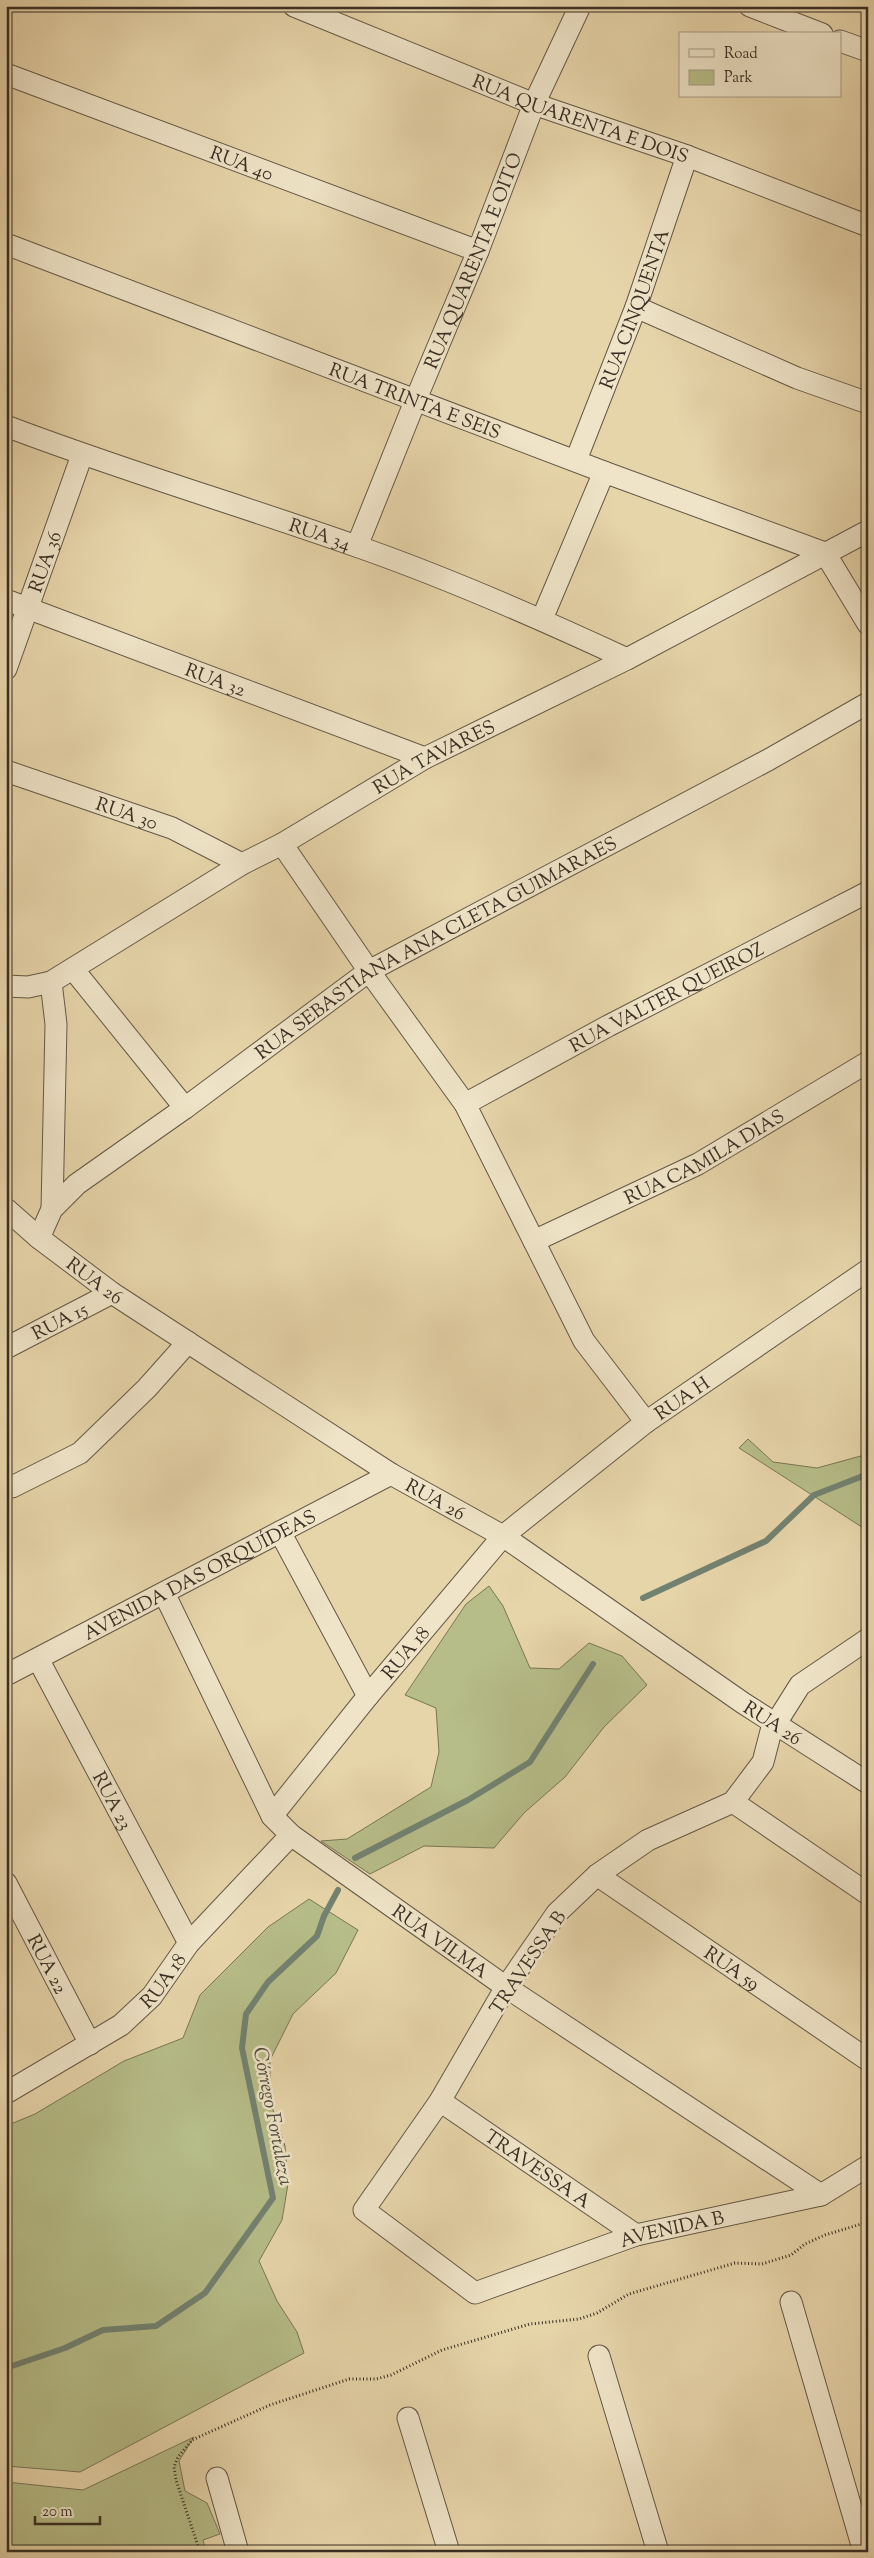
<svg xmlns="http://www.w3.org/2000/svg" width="874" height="2558" font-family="'Sorts Mill Goudy',serif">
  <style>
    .green { fill: #b6bd88; stroke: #787656 }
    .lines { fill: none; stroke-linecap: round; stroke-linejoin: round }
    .stream { stroke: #728271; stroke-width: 6 }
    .street-casing { stroke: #645846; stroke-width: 23 }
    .path { stroke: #392f25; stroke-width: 3; stroke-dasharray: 1 2.5; stroke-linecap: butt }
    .street { stroke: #efe4c8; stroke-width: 21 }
    .labels { text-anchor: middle; stroke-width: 5; stroke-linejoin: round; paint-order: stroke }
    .street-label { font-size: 19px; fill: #392f25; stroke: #efe4c8 }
    .water-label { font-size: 20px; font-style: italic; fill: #4c4b3e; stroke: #efe4c8 }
  </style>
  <rect width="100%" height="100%" fill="#e7d5aa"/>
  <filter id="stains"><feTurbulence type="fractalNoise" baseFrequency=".004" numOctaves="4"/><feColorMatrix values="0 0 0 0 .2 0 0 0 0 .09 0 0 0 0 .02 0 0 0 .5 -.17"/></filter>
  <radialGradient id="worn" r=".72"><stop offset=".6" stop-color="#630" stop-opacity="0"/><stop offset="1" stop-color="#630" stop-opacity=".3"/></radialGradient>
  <!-- green -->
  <path class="green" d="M748,1439L773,1462L817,1468L868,1454V1531L739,1448Z
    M489,1586L503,1606L530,1668L559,1669L589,1643L622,1656L647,1685L604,1727L565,1777L524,1813L494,1848L424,1846L370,1874L321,1841L347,1839L431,1787L439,1752L436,1708L405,1695L466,1604Z
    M309,1899L358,1930L336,1973L293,2014L270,2060V2101L285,2146L288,2184L282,2220L259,2261L277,2301L297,2332L304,2353L80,2472L6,2466V2126L35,2114L124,2061L183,2038L200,1995L268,1927Z
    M194,2437L179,2461L185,2491L207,2503L220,2534L203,2540L206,2552H6V2482L83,2490Z"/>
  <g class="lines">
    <!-- stream -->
    <path class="stream" d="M643,1598L766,1541L814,1495L868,1474
      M355,1858L468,1800L530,1762L593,1664
      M6,2368L65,2348L103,2330L156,2326L205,2293L273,2198L242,2048L246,2014L268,1982L317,1936L324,1916L338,1890"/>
    <defs>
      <g id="street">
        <path id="s1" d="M294,6L534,104L687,156L868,226"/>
        <path d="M750,6L822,34"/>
        <path d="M840,41L868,51"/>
        <path id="s2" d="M6,74L478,251"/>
        <path id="s3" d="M6,244L604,472L825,553L868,624"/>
        <path d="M636,307L797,378L868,403"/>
        <path id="s4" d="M6,426C121,470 240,505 356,546C448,578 539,618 627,659"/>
        <path id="s5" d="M576,460L636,307L687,156"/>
        <path id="s6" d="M357,546L416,399L478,251L534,104L580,6"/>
        <path id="s7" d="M6,600L425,758"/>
        <path d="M542,619L604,472"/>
        <path id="s8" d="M6,669L82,455"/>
        <path id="s9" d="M6,771L172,828L242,864"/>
        <path d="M282,844L369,971L465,1104L584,1341L646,1422"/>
        <path d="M73,969L185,1108"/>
        <path d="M51,982L56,1024L52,1209"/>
        <path id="s10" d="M6,986L28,987L51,982L242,864L282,844L425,758L627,659L868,531"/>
        <path id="s11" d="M465,1104L608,1026L868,892"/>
        <path id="s12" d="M6,1209L39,1238L112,1293L391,1474L503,1536L743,1703L868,1783"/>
        <path id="s13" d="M39,1238L52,1209L77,1184L185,1108L369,971L768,760L868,703"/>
        <path id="s14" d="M534,1241L698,1164L868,1062"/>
        <path id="s15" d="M6,1348L112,1293"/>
        <path d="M6,1488L12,1487L80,1453L147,1388L188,1342"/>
        <path d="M280,1532L368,1696"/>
        <path id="s16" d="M164,1593L272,1816L291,1835L506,1987L821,2195"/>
        <path id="s17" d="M868,1639L800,1685L771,1731L763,1762L733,1802L648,1840L597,1875L557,1913L506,1987L440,2101L364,2210L475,2293L636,2235L821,2195L868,2166"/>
        <path id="s18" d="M38,1659L189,1943"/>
        <path id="s19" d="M6,1675L391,1474"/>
        <path d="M733,1802L868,1894"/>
        <path id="s20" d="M272,1816L368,1696L503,1536L646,1422L868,1270"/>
        <path id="s21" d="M597,1875L868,2060"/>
        <path id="s22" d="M6,1883L90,2044"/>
        <path id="s23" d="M6,2093L121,2025L152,1996L189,1943L291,1835"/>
        <path id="s24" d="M440,2101L636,2235"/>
        <path d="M791,2302L864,2552"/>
        <path d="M599,2356L658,2552"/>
        <path d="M408,2418L449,2552"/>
        <path d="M217,2478L238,2552"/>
      </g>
    </defs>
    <!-- street casing -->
    <use href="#street" class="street-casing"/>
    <!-- path -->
    <path class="path" d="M200,2552L176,2480L174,2467L178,2457L192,2440L270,2405L325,2387L349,2379H376L391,2375L442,2350L530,2324L579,2319L597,2313L629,2294L735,2263L762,2264L775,2260L791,2255L805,2244L825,2235L868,2222"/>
    <!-- street -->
    <use href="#street" class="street"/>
  </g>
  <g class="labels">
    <!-- street labels -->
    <g class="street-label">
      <text dy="7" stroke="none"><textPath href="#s1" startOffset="308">RUA QUARENTA E DOIS</textPath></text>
      <text dy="7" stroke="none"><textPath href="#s2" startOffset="252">RUA 40</textPath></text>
      <text dy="7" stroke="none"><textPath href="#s6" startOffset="308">RUA QUARENTA E OITO</textPath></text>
      <text dy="7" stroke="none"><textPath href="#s5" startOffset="162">RUA CINQUENTA</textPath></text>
      <text dy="7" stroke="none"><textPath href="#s3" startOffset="438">RUA TRINTA E SEIS</textPath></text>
      <text dy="7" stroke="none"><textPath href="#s4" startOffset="332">RUA 34</textPath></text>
      <text dy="7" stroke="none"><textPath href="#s8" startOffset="114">RUA 36</textPath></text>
      <text dy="7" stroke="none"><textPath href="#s7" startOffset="224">RUA 32</textPath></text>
      <text dy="7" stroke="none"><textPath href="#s10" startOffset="490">RUA TAVARES</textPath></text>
      <text dy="7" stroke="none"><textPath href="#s9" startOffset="128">RUA 30</textPath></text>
      <text dy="7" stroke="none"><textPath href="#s13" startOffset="498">RUA SEBASTIANA ANA CLETA GUIMARAES</textPath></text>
      <text dy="7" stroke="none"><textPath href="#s11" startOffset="228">RUA VALTER QUEIROZ</textPath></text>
      <text dy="7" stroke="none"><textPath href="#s14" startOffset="190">RUA CAMILA DIAS</textPath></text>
      <text dy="7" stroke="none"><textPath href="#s12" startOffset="114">RUA 26</textPath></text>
      <text dy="7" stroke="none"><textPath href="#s15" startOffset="60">RUA 15</textPath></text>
      <text dy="7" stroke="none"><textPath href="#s20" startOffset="589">RUA H</textPath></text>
      <text dy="7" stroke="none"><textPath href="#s12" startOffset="519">RUA 26</textPath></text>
      <text dy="7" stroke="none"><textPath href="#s19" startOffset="218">AVENIDA DAS ORQUÍDEAS</textPath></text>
      <text dy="7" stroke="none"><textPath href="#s20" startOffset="211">RUA 18</textPath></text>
      <text dy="7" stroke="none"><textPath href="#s12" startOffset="924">RUA 26</textPath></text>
      <text dy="7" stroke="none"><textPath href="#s18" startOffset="160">RUA 23</textPath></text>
      <text dy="7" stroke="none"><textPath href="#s16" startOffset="458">RUA VILMA</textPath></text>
      <text transform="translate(527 1962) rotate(-56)" y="7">TRAVESSA B</text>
      <text dy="7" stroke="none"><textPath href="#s22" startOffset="91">RUA 22</textPath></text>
      <text dy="7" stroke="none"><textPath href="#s21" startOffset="164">RUA 59</textPath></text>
      <text dy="7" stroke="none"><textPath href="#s23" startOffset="195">RUA 18</textPath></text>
      <text dy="7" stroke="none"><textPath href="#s24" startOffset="119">TRAVESSA A</textPath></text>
      <text dy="7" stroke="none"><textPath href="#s17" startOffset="1129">AVENIDA B</textPath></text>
    </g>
    <!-- water labels -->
    <g class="water-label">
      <text transform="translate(274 2116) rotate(79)" y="7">Córrego Fortaleza</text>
    </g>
  </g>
  <!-- margin -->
  <rect width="874" height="2558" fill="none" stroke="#e7d5aa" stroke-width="25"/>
  <rect x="8" y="8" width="859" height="2543" fill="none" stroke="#392f25" stroke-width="2.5"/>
  <rect x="12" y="12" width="849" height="2533" fill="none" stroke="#392f25"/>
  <!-- legend -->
  <rect x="679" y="32" width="162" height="65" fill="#efe4c8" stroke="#a69c87"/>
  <rect x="689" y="49" width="25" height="8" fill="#efe4c8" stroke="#a69c87"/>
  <text x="724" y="58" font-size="15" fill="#392f25">Road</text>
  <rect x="689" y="70" width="25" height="15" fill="#b6bd88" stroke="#a69c87"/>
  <text x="724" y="82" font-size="15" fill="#392f25">Park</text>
  <!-- scale -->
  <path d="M35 2516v8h65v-8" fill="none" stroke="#392f25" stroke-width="2.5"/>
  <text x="42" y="2516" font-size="15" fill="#392f25" stroke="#efe4c8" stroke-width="4" paint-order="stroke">20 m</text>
  <rect width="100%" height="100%" filter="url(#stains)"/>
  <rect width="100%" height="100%" fill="url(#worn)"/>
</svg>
